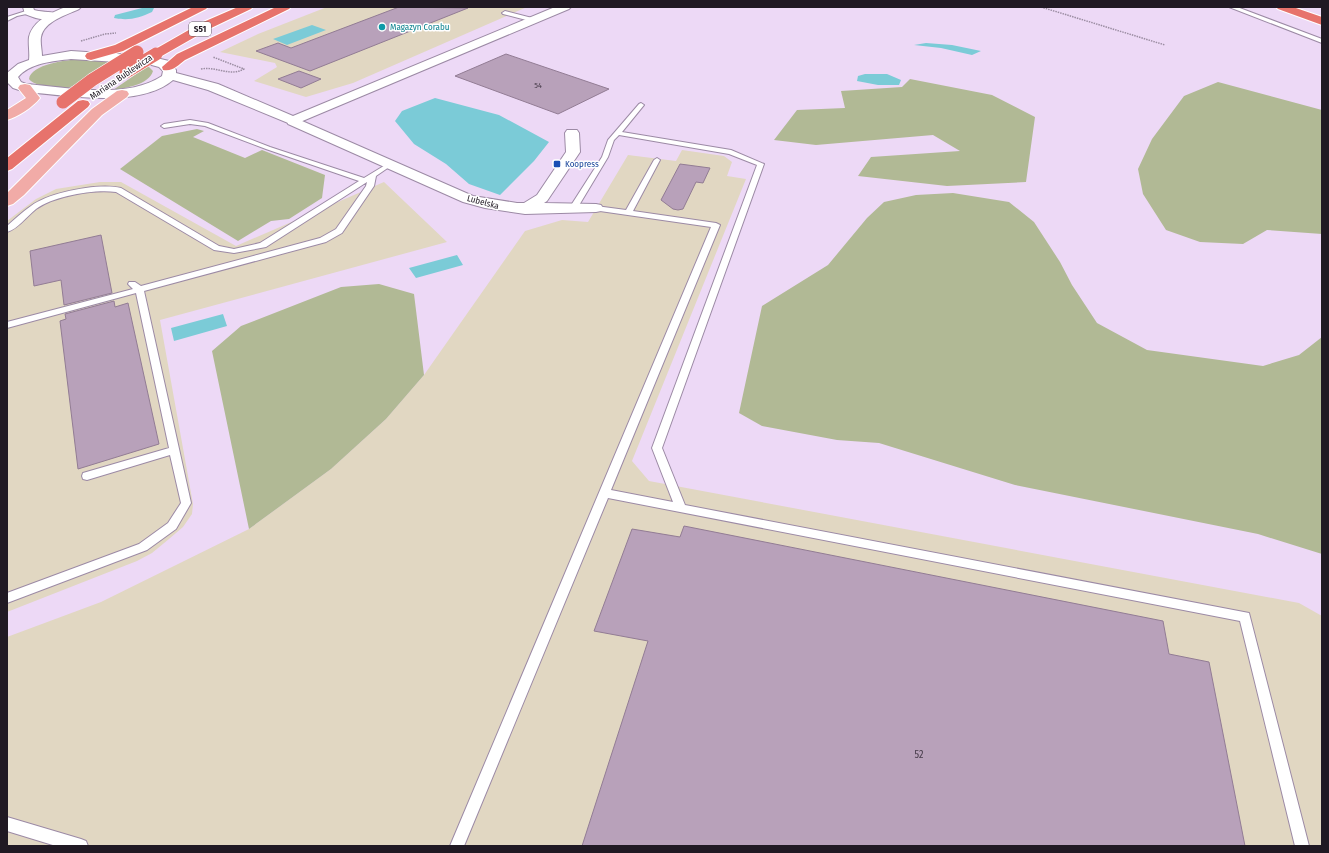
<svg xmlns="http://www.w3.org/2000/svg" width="1329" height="853" font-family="'Fira Sans Condensed',sans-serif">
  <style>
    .industrial { fill: #e1d7c2 }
    .green { fill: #b1b995 }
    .water { fill: #7bcbd7 }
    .building { fill: #b8a1ba; stroke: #927c94 }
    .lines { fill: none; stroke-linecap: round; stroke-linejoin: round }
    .service-casing { stroke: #9c8aa5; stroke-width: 2 }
    .minor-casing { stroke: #9c8aa5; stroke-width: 2 }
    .tertiary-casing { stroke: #9c8aa5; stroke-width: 2 }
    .primary-casing { stroke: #fff; stroke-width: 2 }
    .motorway-casing { stroke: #fff; stroke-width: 2 }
    .path { stroke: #9b8da2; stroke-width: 1.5; stroke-dasharray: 1.5 1; stroke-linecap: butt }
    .service { fill: #fff; fill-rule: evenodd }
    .minor { fill: #fff; fill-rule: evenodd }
    .tertiary { fill: #fff; fill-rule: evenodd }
    .primary { fill: #f1aba7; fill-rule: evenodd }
    .motorway { fill: #e7736c; fill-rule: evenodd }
    .motorway-bridge-casing { stroke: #fff; stroke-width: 14; stroke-linecap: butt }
    .motorway-bridge { stroke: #e7736c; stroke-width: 13 }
    .culture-dot { fill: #0f9aa8; stroke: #fff; stroke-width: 1.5 }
    .transit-dot { fill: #1a4fb4; stroke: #fff; stroke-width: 1.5 }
    .labels { text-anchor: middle; stroke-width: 3; stroke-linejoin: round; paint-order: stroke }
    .number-label { font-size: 8px; fill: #463b49 }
    .far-culture-label { font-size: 9px; fill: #0d838f; stroke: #fff; text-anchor: start }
    .shield { fill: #fff; stroke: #635e65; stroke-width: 1 }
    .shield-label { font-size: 9px; font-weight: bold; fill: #201923 }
    .far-street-label { font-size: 9px; fill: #201923; stroke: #fff }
    .far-transit-label { font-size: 9px; fill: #164399; stroke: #fff; text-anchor: start }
    .near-number-label { font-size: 10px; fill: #463b49 }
  </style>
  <rect width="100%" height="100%" fill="#edd9f6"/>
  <!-- industrial -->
  <path class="industrial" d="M327,7H527L353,83L306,97L254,81L277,67L275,63L220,52L258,34Z
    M682,150L724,156L732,162L727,176L746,179L632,461L649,481L1299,603L1322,616V846H7V637L101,602L249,529L331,469L386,419L424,375L525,231L562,220L588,222L628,155L676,161Z
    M100,182H121L236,246L384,182L447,242L160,320L193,504L192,514L183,527L169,539L152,553L137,561L7,612V221L36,199L56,189Z"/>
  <!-- green -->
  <path class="green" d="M80,59L111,61C104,65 74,87 68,88C61,90 33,86 29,79C31,64 67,60 80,59Z
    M148,66L153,71C149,85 125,88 113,90Z
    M910,79L992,95L1035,117L1026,182L947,186L858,176L871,157L960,151L933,135L816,145L774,140L797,110L845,108L841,91L902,87Z
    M1218,82L1322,110V234L1267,230L1243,244L1200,242L1166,230L1143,194L1138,169L1152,139L1184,96Z
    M197,129L204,131L193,137L245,158L262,150L325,175L322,198L289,219L271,221L238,241L120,169L162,136Z
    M953,193L1009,202L1034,222L1060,262L1072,285L1097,323L1147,350L1263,366L1299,355L1322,337V554L1258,534L1015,485L879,443L837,440L762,426L739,413L762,306L828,265L867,218L884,202L916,195Z
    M379,284L414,294L424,375L386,419L331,469L249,529L212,351L241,326L341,287Z"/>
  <!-- water -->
  <path class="water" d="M146,7L154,8L152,12C139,18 129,21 114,18L115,15Z
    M312,25L326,30L287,45L273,39Z
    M926,43L952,45L981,51L972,55L941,48L914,45Z
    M865,74H887L901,80L899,85H878L857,81L858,76Z
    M435,98L499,115L549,142L534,161L500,195L469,184L446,164L414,144L395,121L402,111Z
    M457,255L463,265L416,278L409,268Z
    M223,314L227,326L174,341L171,328Z"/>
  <!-- building -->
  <path class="building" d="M399,7L468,8L310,71L256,51L278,43L291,48Z
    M506,54L609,89L558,114L455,76Z
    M299,71L321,79L301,88L278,79Z
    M680,164L710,168L703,183L696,182L683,209L678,210L673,209L661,200Z
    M101,235L112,293L64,305L61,280L34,286L30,251Z
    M114,301L115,307L128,303L159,444L78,469L60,321L66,319L65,314Z
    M684,526L1163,621L1169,654L1209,662L1245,846H582L648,641L594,631L632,529L680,537Z"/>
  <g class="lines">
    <defs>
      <path id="service" d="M1229,7H1237L1322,39V43Z
        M29,10L31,11V13L17,16L7,21V17Z
        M505,11L536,19L537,20L534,22L503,14L502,13Z
        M641,103L644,105L622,132L731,150L764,164L662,448L685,505L1249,613L1309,846H1295L1240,621L608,498L464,846H450L711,227L593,210V206H596L626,210L654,160L657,158L660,160L633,211L716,223L720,225L611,490L673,502L652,448L757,165L729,154L619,135L614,140L608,157L578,207L577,209H571L570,207L602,157L608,140L639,104Z
        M190,120L208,123L270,147L364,178L387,164L392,165L376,176L374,186L342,233L326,242L144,291L191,503L176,529L147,550L7,603V593L139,544L168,523L181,503L170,455L87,480L83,479L82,476L83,473L169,448L136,293L7,328V322L133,289L128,284L129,282H135L141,286L320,238L336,229L366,186L367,182L266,247L234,253L214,250L116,192C94,189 54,196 36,209C27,216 18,229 7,232V226C15,219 22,212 31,206C50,192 98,183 121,188L219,246L234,249L260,243L359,181L266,149L205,126L190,124L164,128L161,126L164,124Z
        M7,817L81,839L86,841L88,846H56L7,831Z"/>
      <path id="minor" d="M23,7H33L34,10C42,13 55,10 60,16C53,24 34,18 25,14Z
        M293,117L473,196L517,203H524L537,195L566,152L565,133L567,130H577L579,133L580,152L547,201L544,203L596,204L601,205L603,208L601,211L596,212L525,214L485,208L463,202L288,124L287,121L288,118Z"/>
      <path id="tertiary" d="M65,7H81L79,9C67,15 44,21 41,37C40,43 42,50 42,56L71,51L148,56L169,61L176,70V73L218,84L293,116L555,7H571L569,9L293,125L208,90L173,80C139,109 67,95 25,92L13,88L7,82V73L18,64L29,60C30,52 28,44 29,37C33,20 52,13 65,7ZM71,59L148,64L159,67L163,71L162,76C126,100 67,87 26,84L21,82L18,77C30,63 53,61 71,59Z"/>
      <path id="primary" d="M25,84L30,85L40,98C33,107 18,117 7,120V110L26,98L18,88L20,85Z
        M122,90L127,91L129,94L127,97L102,115L24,195L13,204L7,206V193L92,109L117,91Z"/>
      <path id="motorway" d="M193,7H208L206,9L123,51L91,60L87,59L85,56L87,53L115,45Z
        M238,7H253L251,9L209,29L160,57H152L150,54L152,51L201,23Z
        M276,7H291L289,9L185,60C178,65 173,72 163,70L162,67L177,54Z
        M1276,7H1293L1322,17V25L1278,9Z
        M83,100L88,101L90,104L88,107L12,169L7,171V158L78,101Z"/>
    </defs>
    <!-- service casing -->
    <use href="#service" class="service-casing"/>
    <!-- minor casing -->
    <use href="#minor" class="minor-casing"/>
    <!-- tertiary casing -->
    <use href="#tertiary" class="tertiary-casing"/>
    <!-- primary casing -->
    <use href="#primary" class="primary-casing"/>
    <!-- motorway casing -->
    <use href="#motorway" class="motorway-casing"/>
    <!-- path -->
    <path class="path" d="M1041,7L1165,45
      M81,41L105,34L116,33
      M201,69C216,66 230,77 244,69L213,57"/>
    <!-- service -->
    <use href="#service" class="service"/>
    <!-- minor -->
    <use href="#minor" class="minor"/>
    <!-- tertiary -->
    <use href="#tertiary" class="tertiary"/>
    <!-- primary -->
    <use href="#primary" class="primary"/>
    <!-- motorway -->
    <use href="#motorway" class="motorway"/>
    <defs>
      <path id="motorway-bridge" d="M126,72L156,54
        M63,102L92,80L137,52"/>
    </defs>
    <!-- motorway-bridge casing -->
    <use href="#motorway-bridge" class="motorway-bridge-casing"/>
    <!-- motorway-bridge -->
    <use href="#motorway-bridge" class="motorway-bridge"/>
  </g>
  <!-- markers -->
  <circle class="culture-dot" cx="382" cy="27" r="4"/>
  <rect class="transit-dot" x="553" y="160" width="8" height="8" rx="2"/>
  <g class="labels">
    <!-- number labels -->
    <g class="number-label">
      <text x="538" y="88">54</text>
    </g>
    <!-- far-culture labels -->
    <g class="far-culture-label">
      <text x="390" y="30">Magazyn Corabu</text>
    </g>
    <!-- shield labels -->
    <rect class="shield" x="189" y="22" width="22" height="14" rx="3"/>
    <g class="shield-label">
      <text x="200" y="32">S51</text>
    </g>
    <!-- far-street labels -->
    <g class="far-street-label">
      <text transform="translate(121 77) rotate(-34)" y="3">Mariana Bublewicza</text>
      <text transform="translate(483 202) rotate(15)" y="3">Lubelska</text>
    </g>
    <!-- far-transit labels -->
    <g class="far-transit-label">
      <text x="565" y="167">Koopress</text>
    </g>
    <!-- near-number labels -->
    <g class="near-number-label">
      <text x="919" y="758">52</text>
    </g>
  </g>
  <!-- border -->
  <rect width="1329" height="853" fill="none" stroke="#201923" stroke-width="16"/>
</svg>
